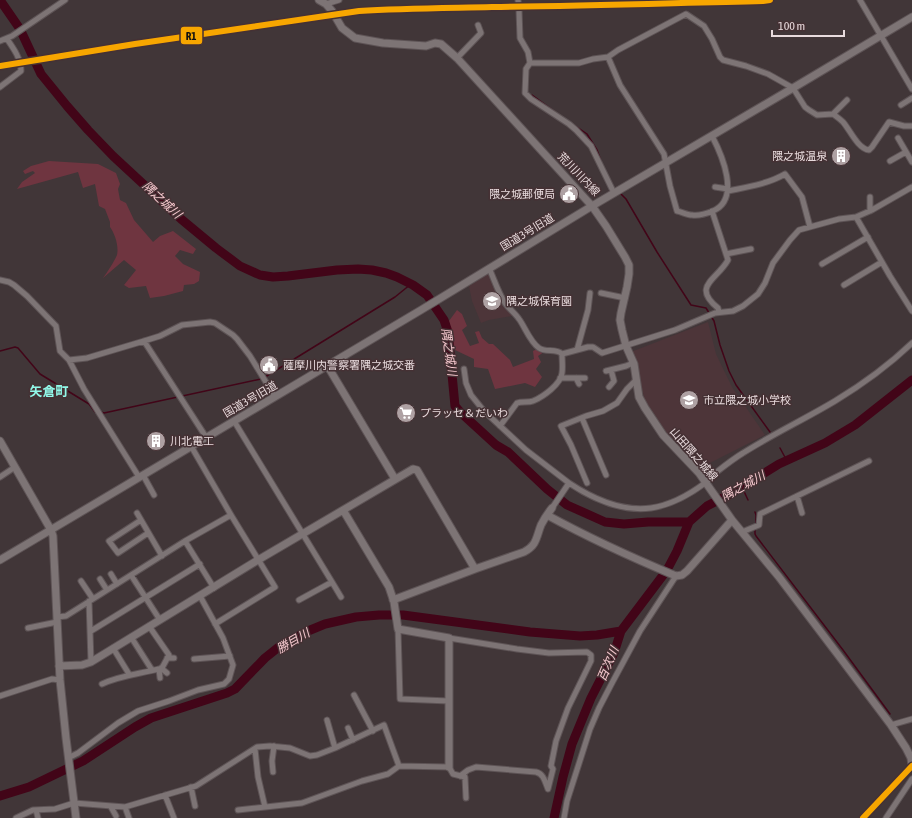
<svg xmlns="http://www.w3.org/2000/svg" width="912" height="818" font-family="'Asap Condensed','Noto Sans JP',sans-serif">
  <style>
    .built { fill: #4d3539 }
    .green { fill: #6f3540 }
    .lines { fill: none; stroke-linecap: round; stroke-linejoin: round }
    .stream { stroke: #420518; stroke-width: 1.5 }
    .river { stroke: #420518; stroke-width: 9 }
    .street-casing { stroke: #5e5456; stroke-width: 7 }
    .secondary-casing { stroke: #5e5456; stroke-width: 9 }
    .street { stroke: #7d7475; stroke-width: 5 }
    .secondary { stroke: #7d7475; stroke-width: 7 }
    .rail-1-casing { stroke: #453134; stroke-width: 9 }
    .rail-1 { stroke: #f7a600; stroke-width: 6 }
    .labels { text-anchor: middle; stroke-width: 3; stroke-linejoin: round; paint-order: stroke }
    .poi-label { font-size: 11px; fill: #e8dbdd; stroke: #453134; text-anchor: start }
    .street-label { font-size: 11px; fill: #e8dbdd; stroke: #453134 }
    .water-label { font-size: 12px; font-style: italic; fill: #f6c9cf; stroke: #453134 }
    .quarter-label { font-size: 13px; font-weight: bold; fill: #91f9e9; stroke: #453134 }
    .line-badge { stroke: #453134; stroke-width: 1.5 }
    .pale-badge-label { font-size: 11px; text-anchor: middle; font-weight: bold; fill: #111 }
  </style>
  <rect width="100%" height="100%" fill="#413638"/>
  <!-- built -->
  <path class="built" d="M489,273L504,305L513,315L512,316L489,320L481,323L472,301L469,286Z
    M708,322L716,354L732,387L765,435L700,468L678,448L656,420L644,398L636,363L631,352Z"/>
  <!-- green -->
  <path class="green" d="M49,161L98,164L116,173L120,184L118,189L120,200L126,203L134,220L153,242L160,236L173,231L196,249L193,254L180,250L175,256L183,264L200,272L199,281L194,284L184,285L183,291L164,296L150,298L146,286L129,288L124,285L136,270L124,260L103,278C107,273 115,260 117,255C119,246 115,234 110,227V222L105,209L99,206L95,184L83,188L78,172L17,189L22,182L35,173L33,171L25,174L23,171L31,166Z
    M457,310L462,314L467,326L462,330L470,346L479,343L475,332L479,331L482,338L489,344H493L510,360L513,367L534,359L533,351L537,349L540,352H544L538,356L541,362L536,369L542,377L535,387L525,383L495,389L488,369L474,367V359L455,350L449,321Z"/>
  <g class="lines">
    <!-- stream -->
    <path class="stream" d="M532,95L558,114
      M574,125L587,134L597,150L601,161
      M620,193L626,199L657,252L691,305L706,308L714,321L720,345L729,371L736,385L770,432
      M0,351L15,347L18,348L40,374L89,404L95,412H97
      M265,377L395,297L411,284
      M101,412L104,413L261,379
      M780,448L787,461
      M742,487L748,500
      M755,512L756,515V525
      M755,529V534L756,536L843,650L890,714
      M889,818L892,813"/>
    <!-- river -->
    <path class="river" d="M0,0L20,29L41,74L67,106L88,130L113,156L181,219L216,248L240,266L260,275L273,277L288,276L337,270L358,269L372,270L386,273L397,277L413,285L427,295L444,320L448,332L455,406L460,412L496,445L508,452L547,489L567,505L605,522L624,524L648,522H689L707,506L732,493L779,464L825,443L855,425L912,380
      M0,796L29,787L83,761L135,727L151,718L227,693L235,689L265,658L280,646L308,631L325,624L356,617L379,615H403L530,632L580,636L597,635L621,631
      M554,818L563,777L572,744L591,698L614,653L621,631L667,570L677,551L689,522"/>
    <defs>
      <path id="street" d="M518,0L519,10L520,38L528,52L530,63L526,69L525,93L531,99L569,124L576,130L591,146L614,193
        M860,0L912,89
        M326,4L339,0
        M0,41L12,36L65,0
        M608,57L620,85L664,154L670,186L677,211C682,212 687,215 692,215C698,216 708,213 713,211C741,199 722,155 712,136
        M457,58L481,33L478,25
        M530,63H579L593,59L608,57L618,50L686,14L704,26L712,39L720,57L723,60L746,66L768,74L793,88L805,107L809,110L817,115L833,114C837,117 840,119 843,122C850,130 858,149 869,150L872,147L889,122L904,126H912
        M0,87L21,71C21,59 14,49 7,39
        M901,105L912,98
        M833,114L847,100
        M898,138L912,162
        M890,161L906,152
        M715,187L728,189
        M728,191C747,187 768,184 785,174L802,197L810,227
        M712,211L728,260C717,280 691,286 718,308L719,312
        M870,211V197
        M856,217L890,276L912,311
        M726,254L751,249
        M822,264L868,237
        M489,268C494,279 498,292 505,303C509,309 515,313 519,319C525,327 530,342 539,348C546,353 556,348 562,354L588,347H593L602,353L675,330L715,313L733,311L743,306L758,294L765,283L773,263L790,240L799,230L839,219L856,217L872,210L912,187
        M0,280L9,282L14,285L27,296L56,326L60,351L69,360L84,389L139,477
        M844,285L882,262
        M601,293L625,298
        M144,341L206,437
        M577,350L588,310L590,293
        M69,360L87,358L144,341L160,336L182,325L210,322L215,323L233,335L237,339L250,356L275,397
        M464,369L466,383L471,395L484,411L526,450L569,483
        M606,371L626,366L633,363
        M560,378H585
        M576,378L579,384
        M609,387L614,381L611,370
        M582,418L606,475
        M234,421L332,582L299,600
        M500,426L517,403C522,401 528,403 533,401C543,397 561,384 562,373C563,367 562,360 562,354
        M191,446L231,515L275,587L215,624
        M143,475L154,495
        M0,477L15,467
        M587,483L571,445L561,426L586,416L603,411L617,403L627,389L636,380
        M797,496L802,513
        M552,508L569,483C593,499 621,512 651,508C671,505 689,495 705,483C708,480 711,477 714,474C723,467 733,459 743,453C773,434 805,419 835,401C863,384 889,365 912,343
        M137,513L162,556
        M141,520L109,541L118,553L148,533
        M742,532L759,525L760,514L869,461
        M185,541L214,588
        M111,574L117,584
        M131,575L160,620
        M100,579L107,590
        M81,581L93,599
        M332,582L341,597
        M89,601L91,662
        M57,617L66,616L185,541L231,515
        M28,628L57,622
        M398,629L400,699L449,701
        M91,631L200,564
        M131,637L152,670
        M449,638L517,649L549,653L587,652L591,655V661L568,708L556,741L551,766L553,769L548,789C545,782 544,774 536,772L476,767L468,770L460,776
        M113,648L129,674
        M167,658H174
        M194,659L230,656
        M161,668L167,673
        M159,669L160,678
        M102,684C121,675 141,674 162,668L169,655L149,626
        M354,695L373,731
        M0,696L52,679L60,680
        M327,720L335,748
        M891,725L912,719
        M348,728L353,740
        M255,749L258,777L265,807
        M68,758L78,753L118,723L138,711L169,701L198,690L224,684L229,679L233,665L223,638L200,596
        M273,772L272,761L274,746
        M191,787L195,806
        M165,795L174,818
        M111,807L116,816
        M125,807L129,818
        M36,810L38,818
        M238,810L302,803L362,781L388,774L399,766L449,767L453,774L465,777L466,798
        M16,818L33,810L55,809L74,803L125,807L196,786L257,747L270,746L290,748L310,756L317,755L335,748L384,725L399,766
        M564,818L567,801L583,751L590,729L599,708L612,683L640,631L676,576
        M886,818L912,779"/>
      <path id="secondary" d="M319,0L326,4L332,11L342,28L355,38L383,43L426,46L435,43L441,44L457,58L592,206L606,226L625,257L629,265V274L627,287L621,313L620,320L622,330L626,346L634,364L639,397L645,408L663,435L699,473L732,520L779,577L842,660L891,725L906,748L911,758L912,766
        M327,365L395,479
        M0,441L51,530L53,536L60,680L66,738L76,818
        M343,510L389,587L394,602L398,629L449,638V767
        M547,515C589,538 633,558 676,576L682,575L687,571L732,520
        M0,560L421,310L592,206L793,88L912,17
        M393,600L475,569L524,552C537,545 536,538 541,525C544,519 548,513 552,508
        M59,666L82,665L91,662L258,560L413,469L417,470L475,569"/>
    </defs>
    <!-- street casing -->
    <use href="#street" class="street-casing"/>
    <!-- secondary casing -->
    <use href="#secondary" class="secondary-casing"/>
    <!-- street -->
    <use href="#street" class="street"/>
    <!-- secondary -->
    <use href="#secondary" class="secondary"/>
    <defs>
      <path id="rail-1" d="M0,66L135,44L359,11C403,8 448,8 492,7C583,6 673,3 763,1L770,0
        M863,818L912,766"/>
    </defs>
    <!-- rail-1 casing -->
    <use href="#rail-1" class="rail-1-casing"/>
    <!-- rail-1 -->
    <use href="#rail-1" class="rail-1"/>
  </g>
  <!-- icons -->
  <defs>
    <symbol id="building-disc" viewBox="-11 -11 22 22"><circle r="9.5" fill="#aea1a3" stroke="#453134"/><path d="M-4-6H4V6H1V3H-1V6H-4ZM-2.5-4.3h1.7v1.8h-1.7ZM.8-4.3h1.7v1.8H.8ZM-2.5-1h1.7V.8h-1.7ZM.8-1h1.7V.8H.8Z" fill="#fff"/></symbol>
    <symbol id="civic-disc" viewBox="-11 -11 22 22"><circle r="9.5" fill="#aea1a3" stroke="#453134"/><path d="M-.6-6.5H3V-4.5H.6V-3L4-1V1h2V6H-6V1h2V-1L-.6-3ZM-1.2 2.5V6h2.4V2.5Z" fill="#fff"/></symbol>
    <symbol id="school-disc" viewBox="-11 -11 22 22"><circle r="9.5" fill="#aea1a3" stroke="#453134"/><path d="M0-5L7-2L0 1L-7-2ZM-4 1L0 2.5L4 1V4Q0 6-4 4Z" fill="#fff"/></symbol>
    <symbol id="supermarket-disc" viewBox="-11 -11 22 22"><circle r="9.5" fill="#aea1a3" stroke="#453134"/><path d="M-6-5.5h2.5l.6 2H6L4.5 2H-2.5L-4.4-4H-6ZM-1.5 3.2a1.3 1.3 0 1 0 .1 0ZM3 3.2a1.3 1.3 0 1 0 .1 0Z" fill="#fff"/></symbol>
  </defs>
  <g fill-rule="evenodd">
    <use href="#building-disc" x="830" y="145" width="22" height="22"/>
    <use href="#civic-disc" x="558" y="183" width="22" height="22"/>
    <use href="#school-disc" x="481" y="290" width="22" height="22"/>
    <use href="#civic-disc" x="258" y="354" width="22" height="22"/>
    <use href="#school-disc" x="678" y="389" width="22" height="22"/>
    <use href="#supermarket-disc" x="395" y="402" width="22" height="22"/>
    <use href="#building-disc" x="145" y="430" width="22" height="22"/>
  </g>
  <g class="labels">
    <!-- poi labels -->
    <g class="poi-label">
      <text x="827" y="160" text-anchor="end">隈之城温泉</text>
      <text x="555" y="198" text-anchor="end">隈之城郵便局</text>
      <text x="506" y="305">隅之城保育園</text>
      <text x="283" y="369">薩摩川内警察署隅之城交番</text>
      <text x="703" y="404">市立隈之城小学校</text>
      <text x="420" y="417">プラッセ＆だいわ</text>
      <text x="170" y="445">川北電工</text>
    </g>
    <!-- street labels -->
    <g class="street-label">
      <text transform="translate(579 174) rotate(46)" y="4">荒川川内線</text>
      <text transform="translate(527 232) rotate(-31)" y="4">国道3号旧道</text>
      <text transform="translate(250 399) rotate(-30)" y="4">国道3号旧道</text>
      <text transform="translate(694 454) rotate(49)" y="4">山田隈之城線</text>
    </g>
    <!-- water labels -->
    <g class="water-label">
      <text transform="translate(162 200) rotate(43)" y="4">隅之城川</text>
      <text transform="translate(449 352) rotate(82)" y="4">隅之城川</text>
      <text transform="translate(743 486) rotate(-29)" y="4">隅之城川</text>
      <text transform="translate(293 641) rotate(-30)" y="4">勝目川</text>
      <text transform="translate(608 664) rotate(-67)" y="4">百次川</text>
    </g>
    <!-- quarter labels -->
    <g class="quarter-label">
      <text x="49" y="396">矢倉町</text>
    </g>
  </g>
  <rect class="line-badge" x="180" y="26" width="23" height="19" rx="4" fill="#f7a600"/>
  <g class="pale-badge-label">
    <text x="191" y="40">R1</text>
  </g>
  <!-- scale -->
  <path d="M772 30v6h72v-6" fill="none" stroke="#e8dbdd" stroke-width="2"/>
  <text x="778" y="30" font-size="12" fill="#e8dbdd" stroke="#453134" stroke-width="3" paint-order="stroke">100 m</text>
</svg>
